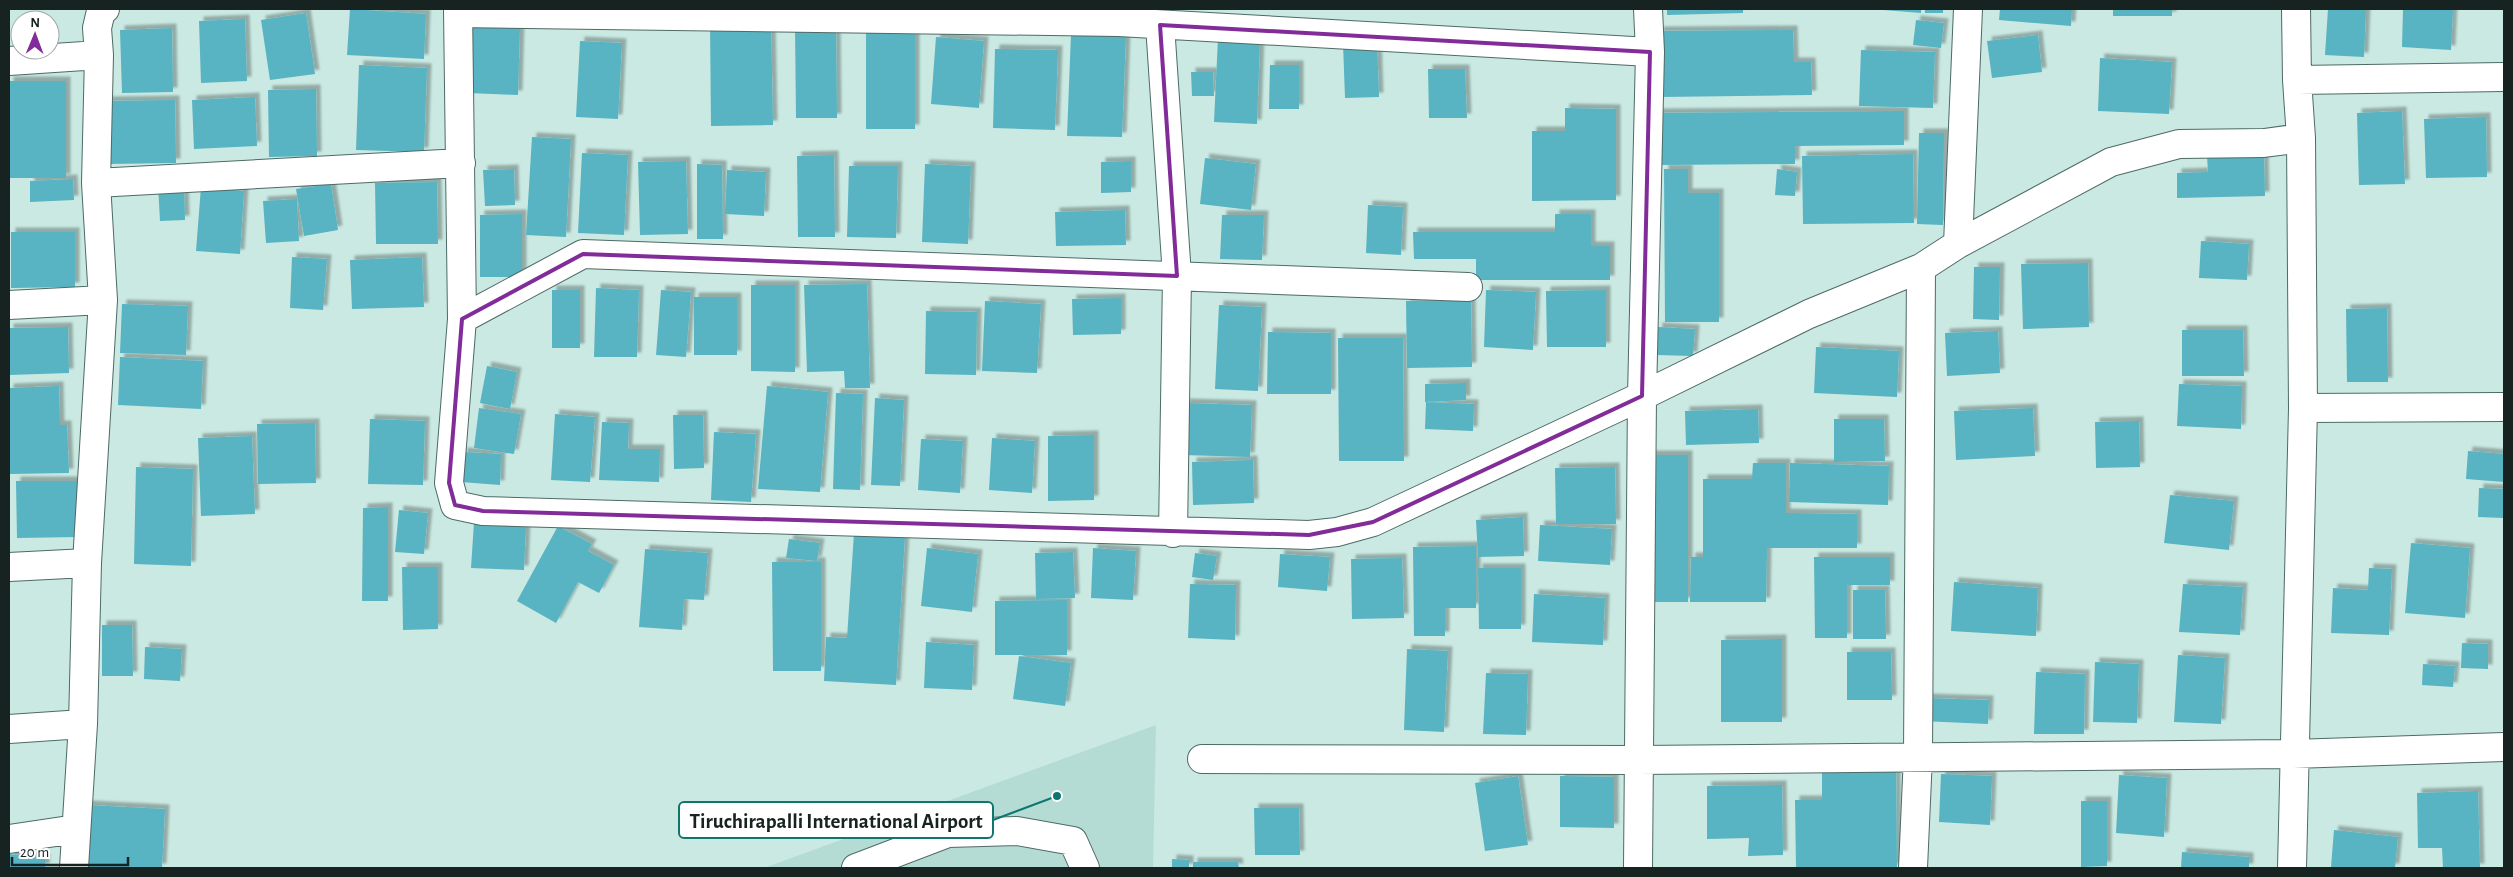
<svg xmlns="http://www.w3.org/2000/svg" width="2513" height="877" font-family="'Alegreya Sans',sans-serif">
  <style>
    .built { fill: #b4dcd4 }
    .building { fill: #58b3c2; filter: url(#shadow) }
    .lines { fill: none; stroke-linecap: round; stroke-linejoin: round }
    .minor-casing { stroke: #4e6a65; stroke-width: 30 }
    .minor { stroke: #fff; stroke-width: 28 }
    .marked { fill: none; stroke: #822c9a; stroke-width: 4; stroke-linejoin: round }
    .leader { fill: none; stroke: #0f766e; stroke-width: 2 }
    .callout-dot { fill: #0f766e; stroke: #fff; stroke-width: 2 }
    .callout { fill: #fff; stroke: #0f766e; stroke-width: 2 }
    .callout-label { font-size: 21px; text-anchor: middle; font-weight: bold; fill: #172321 }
  </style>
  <defs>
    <filter id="shadow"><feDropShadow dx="4.5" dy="-4.5" stdDeviation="1" flood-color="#0004"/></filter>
  </defs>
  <rect width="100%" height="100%" fill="#c9e9e2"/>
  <!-- built -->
  <path class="built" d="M1156,725L1153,868H764Z"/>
  <!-- building -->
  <path class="building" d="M350,9L426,14L424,59L347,55Z
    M1667,9H1743V13L1667,15Z
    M1871,9H1921V13Z
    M1925,9H1943V13H1925Z
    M2000,9H2072L2071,26L1999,20Z
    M2113,9H2172V16H2113Z
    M2328,9H2366L2364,57L2325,55Z
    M2403,9H2453L2451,50L2402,47Z
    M306,13L315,74L270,80L261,20Z
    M245,19L247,81L201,83L199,21Z
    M1916,20L1944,23L1941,48L1913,45Z
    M710,22H771L773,125L711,126Z
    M471,23L520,24L518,95L468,93Z
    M795,26H836L837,118H796Z
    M172,28L173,92L122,93L120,30Z
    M866,28L915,29V129H866Z
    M1793,30L1794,62H1811L1812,95L1660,97L1659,31Z
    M1071,34L1126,35L1122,137L1067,136Z
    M2038,35L2042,72L1992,78L1987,41Z
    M936,37L984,41L979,108L931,104Z
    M1218,38L1260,40L1257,124L1214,122Z
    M580,41L622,43L618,119L576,117Z
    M1377,41L1379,97L1345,98L1343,43Z
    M995,49L1058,50L1055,130L993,128Z
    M1861,50L1935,52L1933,108L1859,106Z
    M2100,58L2172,62L2169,114L2098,111Z
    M359,65L427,68L424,152L356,150Z
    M1270,65H1299V109H1269Z
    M1428,69H1465L1467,118H1429Z
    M1191,72H1213L1214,96H1192Z
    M9,81H66V178H9Z
    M316,89L317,156L269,157L268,90Z
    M255,97L257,146L194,149L192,100Z
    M175,100L176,163L108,164L106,101Z
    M1565,108L1616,109V200L1532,201V131H1565Z
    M1904,111V145L1795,146V164L1657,165L1656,113Z
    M2402,111L2405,184L2359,185L2357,113Z
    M2486,117L2487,177L2426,178L2424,119Z
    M1919,133H1944L1943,225L1917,224Z
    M532,137L571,139L566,237L526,235Z
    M582,153L628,155L624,235L578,233Z
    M1913,154L1914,223L1803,224L1802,156Z
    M834,155L835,237H798L797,156Z
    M2264,155L2265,196L2177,198V173L2208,172L2207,156Z
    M1205,158L1256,164L1251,210L1200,204Z
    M686,161L688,234L640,235L638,162Z
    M1131,161V192L1101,193V162Z
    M697,164L722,165L723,239H697Z
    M925,164L971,166L968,244L922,242Z
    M849,166H898L896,238L847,237Z
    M514,169L515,205L485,206L483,170Z
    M1664,169H1688V193H1719V322H1665Z
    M1777,169L1797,172L1795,196L1775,195Z
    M727,170L766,172L764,216L725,214Z
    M73,179L74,200L30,202V181Z
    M437,182L438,244H376L375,183Z
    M184,184L185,220L160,221L158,185Z
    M331,184L338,230L304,236L296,189Z
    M201,187L244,191L240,254L196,251Z
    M297,199L299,241L266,243L263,201Z
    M1368,205L1403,207L1401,255L1366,253Z
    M1125,210L1126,245L1056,246L1055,212Z
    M522,214V277H480V215Z
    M1555,214H1591V246H1610V280H1476V259H1414L1413,232H1555Z
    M1222,215H1264L1262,260L1220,259Z
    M11,232H75V287L11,288Z
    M2201,241L2249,244L2247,280L2199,278Z
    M292,257L327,259L323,310L290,308Z
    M422,257L424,307L352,309L350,260Z
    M2088,263L2089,327L2023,329L2021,264Z
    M1974,267H2000L1999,320L1973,319Z
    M867,284L870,388H845L844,371L807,372L804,285Z
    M751,285H795V372L751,371Z
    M596,288L639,290L637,357H594Z
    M552,290H580V348H552Z
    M661,290L691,292L686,357L656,355Z
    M1486,290L1536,292L1533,350L1484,347Z
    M1606,290V347H1547L1546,291Z
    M694,297H737V355H694Z
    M1121,298V334L1073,335L1072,299Z
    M1471,300L1472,367L1407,368L1406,301Z
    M985,301L1041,304L1037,373L982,371Z
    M122,304L188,306L186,355L120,353Z
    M1219,305L1262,307L1258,391L1215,389Z
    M2387,308L2388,382H2347L2346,309Z
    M926,311L977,312L976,375L925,374Z
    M68,327L69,373L9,375V328Z
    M1658,327L1695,329L1693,356L1656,355Z
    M2182,330H2243L2244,376H2182Z
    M1998,331L2000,373L1947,376L1945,333Z
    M1268,332L1331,333V394H1267Z
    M1338,338H1403L1404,461H1339Z
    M1816,347L1899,351L1897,397L1814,393Z
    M120,357L203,361L201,409L118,405Z
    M487,366L517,372L510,409L480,403Z
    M1466,383V400L1425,402V384Z
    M2179,384L2242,386L2241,429L2177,426Z
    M59,386L60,425H67L69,473L9,474V388Z
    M767,386L828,392L820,492L758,489Z
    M836,393L863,394L860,490L833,489Z
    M875,398L904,400L900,486L871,485Z
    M1426,402L1474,404L1473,431L1425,429Z
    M1185,403L1252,405L1250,457L1183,455Z
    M479,408L521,414L514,454L474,448Z
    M2033,408L2035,456L1956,460L1954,411Z
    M1758,409L1759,443L1686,445L1685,411Z
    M555,414L595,417L590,482L551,480Z
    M673,415H703L704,468L674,469Z
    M370,419L425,421L423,485L368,484Z
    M1834,419H1884L1885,461L1834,462Z
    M2139,421L2140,467L2096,468L2095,422Z
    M602,422L629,423L628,449H660L659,482L599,480Z
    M315,423L316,483L258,484L257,424Z
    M714,432L756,434L751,502L711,500Z
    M1094,435V500L1048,501V436Z
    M252,436L255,514L201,516L198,438Z
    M992,438L1035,441L1032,493L989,490Z
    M921,439L963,441L960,493L918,490Z
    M2468,451L2504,454V482L2466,479Z
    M463,452L501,454L500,485L461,482Z
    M1646,455H1688V602H1648Z
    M1253,460L1254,503L1193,505L1192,462Z
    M1753,463H1786V513L1857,514V548H1767L1766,602H1690L1691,557H1703V479H1752Z
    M1790,463L1889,466L1888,505L1789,502Z
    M136,467L193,469L191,566L134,564Z
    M1615,467L1616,524H1556L1555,468Z
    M16,481H77L78,537L17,538Z
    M2479,488L2504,489V518L2478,517Z
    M2170,495L2234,501L2229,550L2164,543Z
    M388,507V601H362L363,508Z
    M399,510L428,513L424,554L395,552Z
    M1523,517L1524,556L1478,557L1476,520Z
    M474,522L526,525L524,570L471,568Z
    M1540,525L1612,529L1610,565L1538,561Z
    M558,526L592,544L588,551L614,565L599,593L578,582L556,623L517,601Z
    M854,533L905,536L896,685L824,681L826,637L847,638Z
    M789,539L820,543L817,561L786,558Z
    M2411,543L2470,548L2465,618L2405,613Z
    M1476,546V608H1445V636H1414L1413,547Z
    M927,548L978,554L972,612L921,606Z
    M1093,548L1136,551L1133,600L1091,598Z
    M645,549L708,553L704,600L684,599L682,630L639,627Z
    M1073,552L1075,598L1036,599L1035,553Z
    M1195,553L1217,556L1213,580L1192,577Z
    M1280,554L1330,557L1327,591L1278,587Z
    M1814,557H1890V585H1847V638H1815Z
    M1402,558L1404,618L1352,619L1351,559Z
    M772,562H821V671H773Z
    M402,567H438V629L403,630Z
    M1478,568H1521V629H1479Z
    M2369,568L2392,569L2389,635L2331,633L2333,588L2368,590Z
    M1954,582L2038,588L2036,636L1951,631Z
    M1190,584L1236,585L1235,640L1188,638Z
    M2183,584L2243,587L2240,635L2179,632Z
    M1853,590H1885L1886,639H1853Z
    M1534,594L1605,598L1603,645L1532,642Z
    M1067,600V655H995V601Z
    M102,625H132L133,676H102Z
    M1782,639V722H1721V640Z
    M926,642L974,645L972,690L924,688Z
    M2462,643L2488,644V669L2461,668Z
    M145,647L182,649L180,681L144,679Z
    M1407,649L1448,651L1444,732L1404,730Z
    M1847,652H1891L1892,700H1847Z
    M2178,655L2225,658L2221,724L2174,722Z
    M1019,656L1071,663L1065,706L1013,699Z
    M2095,662L2139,664L2137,723L2093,722Z
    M2423,664L2455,666L2453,687L2422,685Z
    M2036,672L2085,674L2084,734H2034Z
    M1486,673L1528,674L1526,735L1483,734Z
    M1924,698L1989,700L1988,724L1922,721Z
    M1896,765L1897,868H1796L1795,800H1822V766Z
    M1941,774L1992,776L1990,825L1939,822Z
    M2119,775L2167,778L2164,837L2116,833Z
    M1518,776L1528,845L1485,851L1475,783Z
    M1560,776L1614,777V828L1560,827Z
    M1782,785L1783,855L1748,856L1749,838L1707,839V786Z
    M2478,791L2480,868H2443L2442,848H2418L2417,793Z
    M2081,801H2107V866L2081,867Z
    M87,805L165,809L162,868H83Z
    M1254,808H1299L1300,855H1255Z
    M2334,830L2398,837L2395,868L2331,867Z
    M2182,852L2249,857V868H2181Z
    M9,854L46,858L45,868H9Z
    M1172,859L1189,860V868H1172Z
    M1193,862H1238L1239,868H1193Z"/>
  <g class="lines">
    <defs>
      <path id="minor" d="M458,9L462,319L449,483L455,505L483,511L1309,535L1337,532L1373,522L1642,396L1809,314L1921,268L1958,244L2111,162L2179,144L2264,143L2301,138
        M458,13L1119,22L1650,52
        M1160,25L1177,276L1173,533
        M9,61L99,55L97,28L101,11L105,9
        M2297,80L2504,77
        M96,183L461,163
        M1958,244L1968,9
        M9,305L103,300
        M462,319L583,254L1468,287
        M2303,408L2504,407
        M9,567L87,563
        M9,729L83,724
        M1202,759L1638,760L2293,754L2504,747
        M9,839L76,829
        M74,868L83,724L87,563L103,300L96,183L99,55
        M856,868L948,833L1017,831L1073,841L1085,868
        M1638,868L1642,396L1650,52L1648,9
        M1913,868L1918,756L1921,268
        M2292,868L2303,408L2301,138L2297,80L2296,9"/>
    </defs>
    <!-- minor casing -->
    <use href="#minor" class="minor-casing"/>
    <!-- minor -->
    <use href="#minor" class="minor"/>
  </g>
  <!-- marked area -->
  <path class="marked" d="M1160,25L1650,52L1642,396L1373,522L1309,535L483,511L455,505L449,483L462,319L583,254L1177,276Z"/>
  <!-- callouts -->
  <path class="leader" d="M1057 796L993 820"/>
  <circle class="callout-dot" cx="1057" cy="796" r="5"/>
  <rect class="callout" x="679" y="802" width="314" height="36" rx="5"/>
  <g class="callout-label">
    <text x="836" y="828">Tiruchirapalli International Airport</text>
  </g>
  <!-- border -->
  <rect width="2513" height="877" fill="none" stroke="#172321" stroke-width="20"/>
  <!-- north arrow -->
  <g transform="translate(35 35) rotate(1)"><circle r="24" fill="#ffffff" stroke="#a2a7a6"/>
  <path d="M0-4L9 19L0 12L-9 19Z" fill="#822c9a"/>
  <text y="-8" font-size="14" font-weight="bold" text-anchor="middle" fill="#172321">N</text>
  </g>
  <!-- scale -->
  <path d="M12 857v8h116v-8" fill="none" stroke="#172321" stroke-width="2.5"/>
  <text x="20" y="857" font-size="15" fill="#172321" stroke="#ffffff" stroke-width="4" paint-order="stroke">20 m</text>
</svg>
